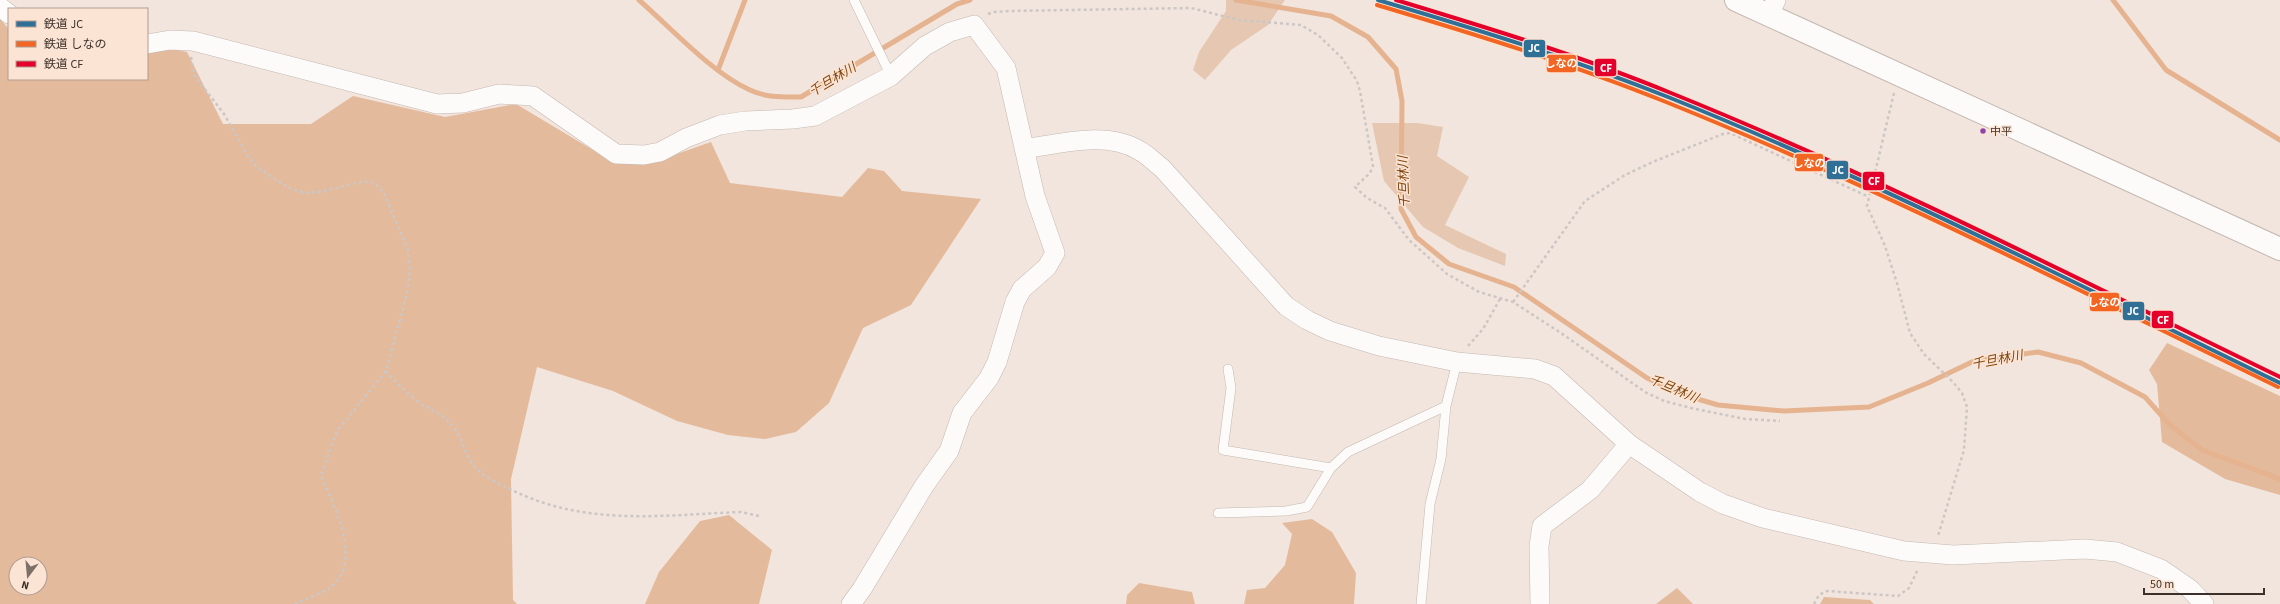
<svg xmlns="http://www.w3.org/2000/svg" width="2280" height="604" font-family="'Source Sans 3','Noto Sans JP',sans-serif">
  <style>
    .green { fill: #e6c7b2 }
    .forest { fill: #e4ba9c; fill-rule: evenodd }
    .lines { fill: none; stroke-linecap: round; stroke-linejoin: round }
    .stream { stroke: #e5b38f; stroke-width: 5 }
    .service-casing { stroke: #c3b8b1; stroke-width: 10 }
    .minor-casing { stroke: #c3b8b1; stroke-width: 20 }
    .tertiary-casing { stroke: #c3b8b1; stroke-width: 24 }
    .path { stroke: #ccc7c4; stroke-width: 2.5; stroke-dasharray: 3 3; stroke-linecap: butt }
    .service { stroke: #fdfbfa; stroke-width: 9 }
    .minor { stroke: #fdfbfa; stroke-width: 19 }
    .tertiary { stroke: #fdfbfa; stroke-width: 22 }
    .rail-1-casing { stroke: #fbe4d4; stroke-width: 7 }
    .rail-2-casing { stroke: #fbe4d4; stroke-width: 7 }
    .rail-3-casing { stroke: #fbe4d4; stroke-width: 7 }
    .rail-1 { stroke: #307097; stroke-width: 4 }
    .rail-2 { stroke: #f26522; stroke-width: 4 }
    .rail-3 { stroke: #e4002b; stroke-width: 4 }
    .bus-dot { fill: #8e44ad; stroke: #fbe4d4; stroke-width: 1.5 }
    .labels { text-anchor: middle; stroke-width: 3; stroke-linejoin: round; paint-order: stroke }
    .bus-label { font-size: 11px; fill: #3c312a; stroke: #fbe4d4; text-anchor: start }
    .water-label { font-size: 13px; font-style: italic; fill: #81450c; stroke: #fbe4d4 }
    .line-badge { stroke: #fbe4d4; stroke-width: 1.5 }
    .badge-label { font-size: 11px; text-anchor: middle; font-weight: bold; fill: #fff }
  </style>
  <rect width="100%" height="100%" fill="#f2e5dd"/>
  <!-- green -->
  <path class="green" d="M1226,0H1285L1268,25L1231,50L1205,80L1193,70L1199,52L1226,11Z
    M1372,123H1417L1443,127L1437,156L1469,177L1445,225L1506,254L1505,266L1458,248L1423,227L1384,181Z"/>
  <!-- forest -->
  <path class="forest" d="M0,19L9,29V79H147V49L153,45L187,52L223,124H311L353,96L445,117L516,104L608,159L648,164L711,142L730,183L842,197L868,168L884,171L902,191L981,199L911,305L863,328L829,403L796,432L765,439L728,435L677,421L613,391L537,367L511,479L513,600L517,604H0ZM16,564H40V588H16Z
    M2167,343L2280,396V495L2225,479L2162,442L2157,384L2149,370Z
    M729,515L772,550L759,604H645L659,572L700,521Z
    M1312,519L1332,532L1356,573L1354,604H1244L1247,590L1265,588L1285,565L1292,534L1282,523Z
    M1139,583L1192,592L1195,604H1126L1127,595Z
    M1677,588L1693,604H1656Z
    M1824,597L1870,600L1874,604H1820Z"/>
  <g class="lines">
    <!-- stream -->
    <path class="stream" d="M639,0C671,28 712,73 750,90C767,98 783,97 801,97L957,4L970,0
      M1236,0L1331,16L1368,37L1396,69L1402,101L1401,209L1416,237L1449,264L1514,287L1647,378L1684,395L1718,405L1784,411L1869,407L1928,383L1974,361L2038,352L2081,363L2145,397L2169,424L2202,450L2280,479
      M2113,0L2166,70L2280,140
      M718,70L745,0"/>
    <defs>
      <path id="service" d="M854,0L891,76
        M1228,369L1231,388L1223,450L1331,468
        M1218,513L1286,511L1307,507L1331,468L1348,452L1446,406
        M1421,604L1430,504L1441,459L1446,406L1457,362"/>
      <path id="minor" d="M0,7L9,14
        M1769,15L1776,0
        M147,44L170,40L193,41L437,104L463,103L499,94L533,96L616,154L644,155L660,152L686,138L720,125L745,121L793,119L815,116L891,76L925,46L950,32L974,25L1006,68L1035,196L1055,253L1047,267L1022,289L1015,302L997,362L989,378L962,413L949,451L924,486L862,589L851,604
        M1024,149C1060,144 1107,130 1140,151C1148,155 1155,163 1162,168L1286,306L1307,320L1330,331L1379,346L1457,362L1535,369L1554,376L1629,444L1700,492L1723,504L1763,518L1904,551L1953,555L2085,549L2117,552L2161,569L2190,589L2204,604
        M1540,604L1539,546L1542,526L1590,490L1629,444"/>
      <path id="tertiary" d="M1736,0L2280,249"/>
    </defs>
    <!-- service casing -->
    <use href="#service" class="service-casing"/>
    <!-- minor casing -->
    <use href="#minor" class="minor-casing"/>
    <!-- tertiary casing -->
    <use href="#tertiary" class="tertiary-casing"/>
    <!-- path -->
    <path class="path" d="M988,14L994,12L1009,11L1191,8L1239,20L1301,25L1318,35L1342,58L1357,81L1360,91L1373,166L1370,173L1355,187L1367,198L1385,208L1409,240L1447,274L1479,292L1513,302L1561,333L1645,392L1664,401L1691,408L1745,419L1780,421
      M191,57L194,75L224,114L248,156L257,167L287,187L304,193L319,192L361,182H372L378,186L385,195L408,250L410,273L407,293L386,371L337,431L321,475C333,504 364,562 331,587C322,594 306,598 295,604
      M1894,93L1867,206L1885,246L1897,283L1910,333L1924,354L1953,382L1962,393L1967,407L1964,450L1938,536
      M1513,302L1585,201L1625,175L1655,161L1723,134L1730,133L1869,197
      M1468,346L1483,329L1500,299
      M386,371C396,383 408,394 421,404C430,409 440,413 447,420C463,433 463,456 478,470C487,478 499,484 510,489C585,527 661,515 741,512L759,516
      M1814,604L1819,595L1827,591L1898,596L1909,588L1918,569"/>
    <!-- service -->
    <use href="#service" class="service"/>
    <!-- minor -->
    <use href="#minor" class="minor"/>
    <!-- tertiary -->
    <use href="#tertiary" class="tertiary"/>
    <defs>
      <path id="rail-1" d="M1378,0C1476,29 1573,59 1668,97C1877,181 2078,285 2280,383"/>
      <path id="rail-2" d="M1377,5C1474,34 1572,64 1666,102C1875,186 2076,289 2278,387"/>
      <path id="rail-3" d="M1396,0C1488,28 1581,56 1671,93C1879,177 2078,279 2280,377"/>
    </defs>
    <!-- rail-1 casing -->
    <use href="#rail-1" class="rail-1-casing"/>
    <!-- rail-2 casing -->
    <use href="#rail-2" class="rail-2-casing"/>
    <!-- rail-3 casing -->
    <use href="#rail-3" class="rail-3-casing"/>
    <!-- rail-1 -->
    <use href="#rail-1" class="rail-1"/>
    <!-- rail-2 -->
    <use href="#rail-2" class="rail-2"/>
    <!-- rail-3 -->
    <use href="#rail-3" class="rail-3"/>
  </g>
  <!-- markers -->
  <circle class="bus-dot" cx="1983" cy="131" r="3.5"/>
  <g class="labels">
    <!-- bus labels -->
    <g class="bus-label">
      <text x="1990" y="135">中平</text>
    </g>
    <!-- water labels -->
    <g class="water-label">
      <text transform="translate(832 79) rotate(-31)" y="5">千旦林川</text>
      <text transform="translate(1403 182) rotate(-92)" y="5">千旦林川</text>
      <text transform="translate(1997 359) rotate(-11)" y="5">千旦林川</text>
      <text transform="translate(1674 388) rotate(23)" y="5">千旦林川</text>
    </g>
  </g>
  <g class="line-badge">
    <rect x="1523" y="39" width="23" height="19" rx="4" fill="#307097"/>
    <rect x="1546" y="54" width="31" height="19" rx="4" fill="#f26522"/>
    <rect x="1594" y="58" width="23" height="19" rx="4" fill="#e4002b"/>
    <rect x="1794" y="153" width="30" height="19" rx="4" fill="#f26522"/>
    <rect x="1826" y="160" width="23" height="20" rx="4" fill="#307097"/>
    <rect x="1862" y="171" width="23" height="20" rx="4" fill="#e4002b"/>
    <rect x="2089" y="292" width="31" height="20" rx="4" fill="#f26522"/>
    <rect x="2122" y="301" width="23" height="20" rx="4" fill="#307097"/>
    <rect x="2151" y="310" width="23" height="19" rx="4" fill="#e4002b"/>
  </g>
  <g class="badge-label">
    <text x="1534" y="52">JC</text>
    <text x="1561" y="67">しなの</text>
    <text x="1606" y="72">CF</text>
    <text x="1809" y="167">しなの</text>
    <text x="1838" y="174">JC</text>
    <text x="1874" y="185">CF</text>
    <text x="2104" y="306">しなの</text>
    <text x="2133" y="315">JC</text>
    <text x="2163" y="324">CF</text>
  </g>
  <!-- legend -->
  <rect x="8" y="8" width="140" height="72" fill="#fbe4d4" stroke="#af9c90"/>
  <rect x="16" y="21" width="20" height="6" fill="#307097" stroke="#af9c90"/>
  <text x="44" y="28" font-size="12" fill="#3c312a">鉄道 JC</text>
  <rect x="16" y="41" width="20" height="6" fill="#f26522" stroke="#af9c90"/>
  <text x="44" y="48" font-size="12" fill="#3c312a">鉄道 しなの</text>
  <rect x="16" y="61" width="20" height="6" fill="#e4002b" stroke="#af9c90"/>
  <text x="44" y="68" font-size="12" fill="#3c312a">鉄道 CF</text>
  <!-- north arrow -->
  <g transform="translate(28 576) rotate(196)"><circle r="19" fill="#fbe4d4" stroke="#af9c90"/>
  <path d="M0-3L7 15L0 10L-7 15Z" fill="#7c7069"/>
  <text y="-6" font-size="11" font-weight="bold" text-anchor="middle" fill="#3c312a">N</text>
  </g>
  <!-- scale -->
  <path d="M2144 588v6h120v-6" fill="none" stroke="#3c312a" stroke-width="2"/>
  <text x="2150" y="588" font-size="12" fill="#3c312a" stroke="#fbe4d4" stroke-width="3" paint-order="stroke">50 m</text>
</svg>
